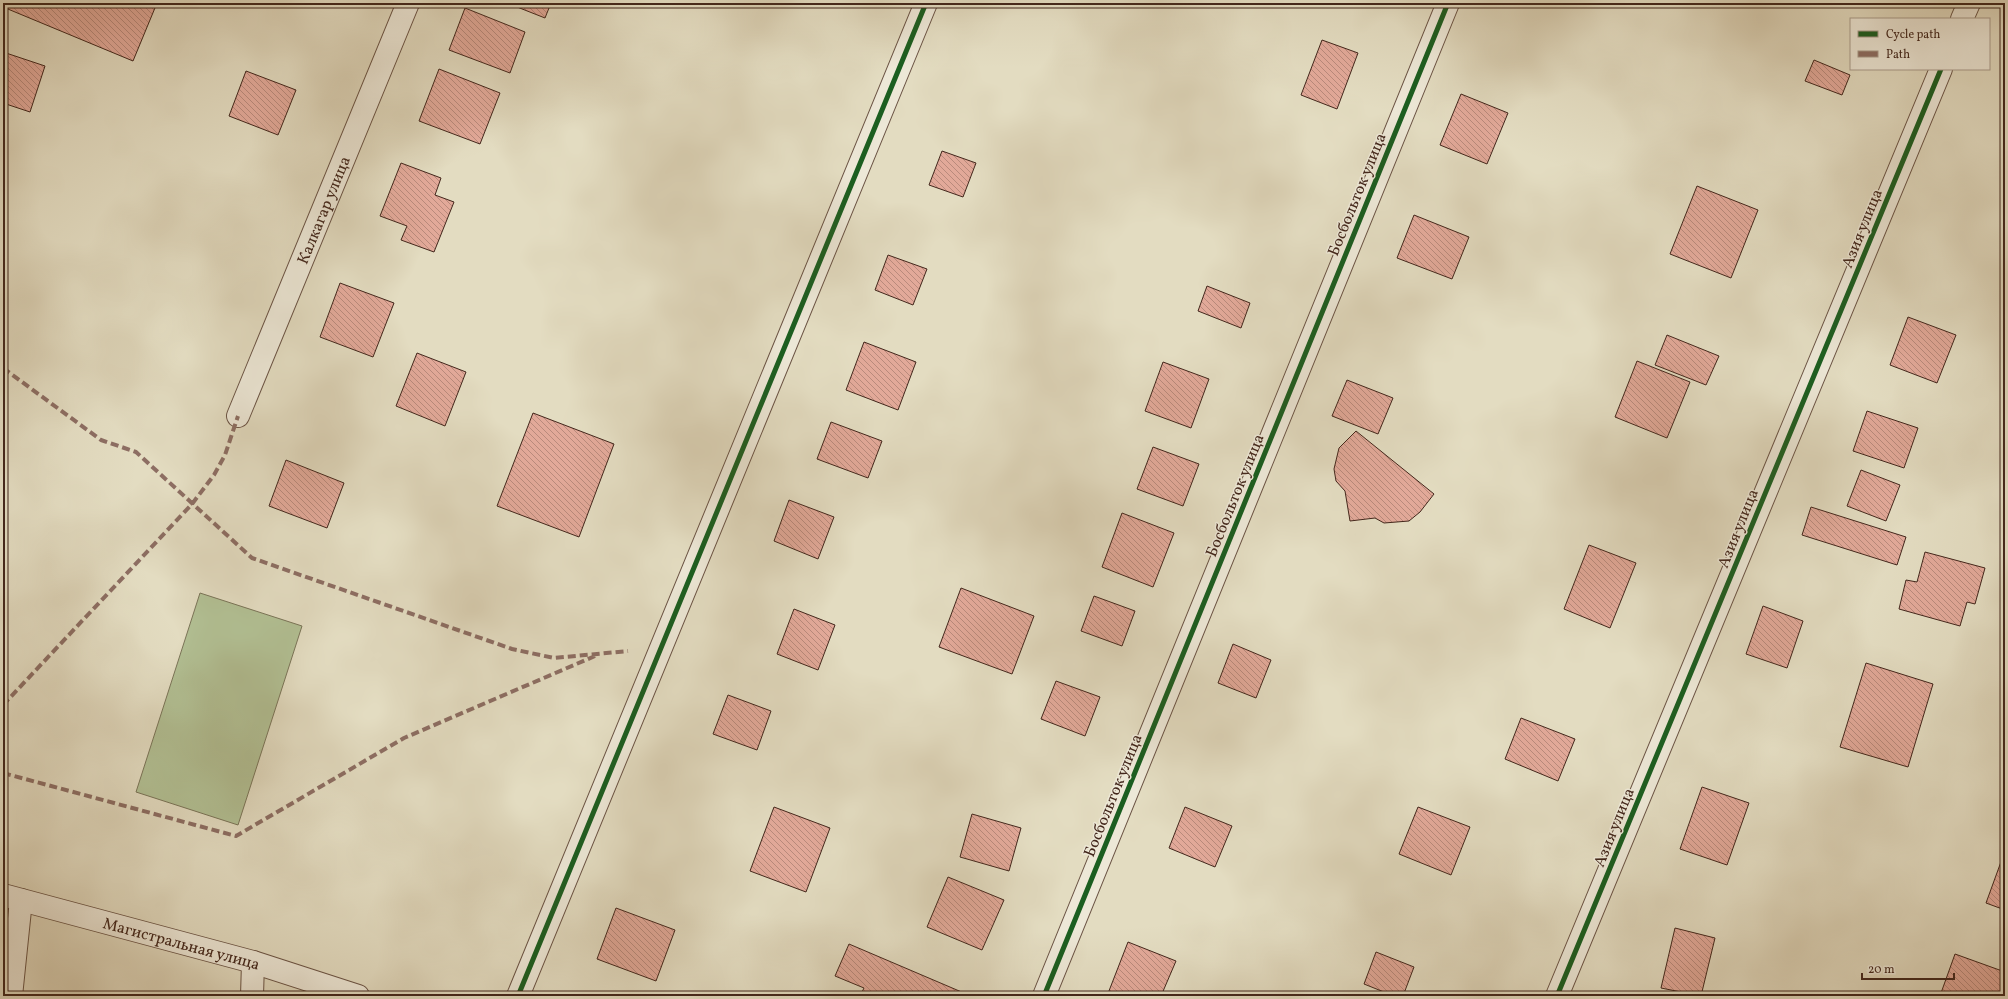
<svg xmlns="http://www.w3.org/2000/svg" width="2008" height="999" font-family="Vollkorn,serif">
  <style>
    .pitch { fill: #b2c094; stroke: #7a7458 }
    .building { fill: url(#building-back-hatch); stroke: #43271c }
    .lines { fill: none; stroke-linecap: round; stroke-linejoin: round }
    .minor-casing { stroke: #6b5445; stroke-width: 24 }
    .minor { stroke: #ede8d7; stroke-width: 22 }
    .quiet { stroke: #8d6e63; stroke-width: 4; stroke-dasharray: 8 4; stroke-linecap: butt }
    .cycleway-casing { stroke: #ede8d7; stroke-width: 8 }
    .cycleway { stroke: #1b5e20; stroke-width: 5 }
    .labels { text-anchor: middle; stroke-width: 3; stroke-linejoin: round; paint-order: stroke }
    .street-label { font-size: 16px; fill: #43271c; stroke: #ede8d7 }
  </style>
  <defs>
    <pattern id="building-back-hatch" width="6" height="6" patternUnits="userSpaceOnUse"><rect width="6" height="6" fill="#e2a999"/><path d="M-1 5l2 2M0 0l6 6M5-1l2 2" fill="none" stroke="#b98a7c"/></pattern>
  </defs>
  <rect width="100%" height="100%" fill="#e3dcc1"/>
  <filter id="stains"><feTurbulence type="fractalNoise" baseFrequency=".005" numOctaves="4"/><feColorMatrix values="0 0 0 0 .2 0 0 0 0 .09 0 0 0 0 .02 0 0 0 .5 -.17"/></filter>
  <radialGradient id="worn" r=".72"><stop offset=".6" stop-color="#630" stop-opacity="0"/><stop offset="1" stop-color="#630" stop-opacity=".3"/></radialGradient>
  <!-- pitch -->
  <path class="pitch" d="M200,593L302,626L238,825L136,792Z"/>
  <!-- building -->
  <path class="building" d="M3,3H157L133,61L3,7Z
    M507,3H551L545,18Z
    M465,8L525,32L510,73L449,50Z
    M1322,40L1358,53L1337,109L1301,95Z
    M3,52L45,66L30,112L3,103Z
    M1814,60L1850,75L1842,95L1805,81Z
    M439,69L500,93L480,144L419,121Z
    M246,71L296,90L278,135L229,116Z
    M1461,94L1508,113L1487,164L1440,145Z
    M942,151L976,163L963,197L929,185Z
    M401,163L441,178L435,195L454,202L434,252L401,240L407,226L380,216Z
    M1697,186L1758,210L1731,278L1670,254Z
    M1414,215L1469,237L1452,279L1397,258Z
    M888,255L927,269L913,305L875,290Z
    M340,283L394,303L373,357L320,337Z
    M1207,286L1250,303L1241,328L1198,311Z
    M1908,317L1956,335L1937,383L1890,365Z
    M1667,335L1719,356L1706,385L1655,365Z
    M864,342L916,362L898,410L846,390Z
    M417,353L466,372L445,426L396,406Z
    M1637,361L1690,382L1667,438L1615,417Z
    M1163,362L1209,379L1191,428L1145,411Z
    M1347,380L1393,398L1378,434L1332,416Z
    M1867,411L1918,428L1904,468L1853,451Z
    M533,413L614,444L579,537L497,506Z
    M831,422L882,441L868,478L817,459Z
    M1356,431L1434,494L1420,512L1409,521L1384,523L1375,518L1350,521L1345,491L1336,481L1334,469L1339,448Z
    M1153,447L1199,464L1183,506L1137,489Z
    M286,460L344,483L327,528L269,506Z
    M1861,470L1900,485L1886,521L1847,506Z
    M789,500L834,517L818,559L774,541Z
    M1811,507L1906,537L1897,565L1802,535Z
    M1122,513L1174,533L1153,587L1102,567Z
    M1589,545L1636,563L1610,628L1564,609Z
    M1925,552L1985,568L1975,604L1967,602L1960,626L1899,609L1906,580L1917,582Z
    M961,588L1034,616L1012,674L939,647Z
    M1094,596L1135,611L1122,646L1081,631Z
    M1763,606L1803,621L1787,668L1746,654Z
    M794,609L835,625L818,670L777,654Z
    M1233,644L1271,660L1256,698L1218,683Z
    M1866,663L1933,684L1908,767L1840,747Z
    M1056,681L1100,697L1085,736L1041,719Z
    M728,695L771,711L757,750L713,734Z
    M1521,718L1575,739L1558,781L1505,759Z
    M1702,787L1749,803L1727,865L1680,849Z
    M774,807L830,828L806,892L750,871Z
    M1185,807L1232,826L1215,867L1169,848Z
    M1418,807L1470,827L1451,875L1399,854Z
    M972,814L1021,828L1009,871L960,857Z
    M2002,859L2005,860V910L1986,903Z
    M948,877L1004,900L982,950L927,927Z
    M616,908L675,930L656,981L597,959Z
    M1675,928L1715,938L1701,996L1661,988Z
    M1128,942L1176,961L1161,996H1107Z
    M849,944L971,996H860L864,988L835,976Z
    M1376,952L1414,967L1403,996H1394L1364,984Z
    M1955,954L2005,972V981L2000,996H1950L1941,993Z"/>
  <g class="lines">
    <defs>
      <g id="minor">
        <path d="M1962,19L1969,3"/>
        <path id="s1" d="M238,416L408,3"/>
        <path id="s2" d="M3,895L253,962L358,996"/>
        <path d="M11,996L21,900"/>
        <path d="M252,996L253,962"/>
        <path d="M518,996L926,3"/>
        <path d="M1044,996L1448,3"/>
        <path d="M1557,996L1941,69"/>
      </g>
    </defs>
    <!-- minor casing -->
    <use href="#minor" class="minor-casing"/>
    <!-- minor -->
    <use href="#minor" class="minor"/>
    <!-- quiet -->
    <path class="quiet" d="M3,368L101,440L136,452L252,558L512,649L554,658L628,651
      M3,705L192,504L214,475L225,455L238,416
      M3,773L236,836L404,738L595,656"/>
    <defs>
      <path id="cycleway" d="M518,996L926,3
        M1044,996L1448,3
        M1557,996L1941,69"/>
    </defs>
    <!-- cycleway casing -->
    <use href="#cycleway" class="cycleway-casing"/>
    <!-- cycleway -->
    <use href="#cycleway" class="cycleway"/>
  </g>
  <g class="labels">
    <!-- street labels -->
    <g class="street-label">
      <text transform="translate(1356 194) rotate(-68)" y="6">Босбольток улица</text>
      <text dy="6" stroke="none"><textPath href="#s1" startOffset="223">Калкагар улица</textPath></text>
      <text transform="translate(1861 228) rotate(-68)" y="6">Азия улица</text>
      <text transform="translate(1234 495) rotate(-68)" y="6">Босбольток улица</text>
      <text transform="translate(1737 528) rotate(-68)" y="6">Азия улица</text>
      <text transform="translate(1112 795) rotate(-68)" y="6">Босбольток улица</text>
      <text transform="translate(1613 827) rotate(-68)" y="6">Азия улица</text>
      <text dy="6" stroke="none"><textPath href="#s2" startOffset="185">Магистральная улица</textPath></text>
    </g>
  </g>
  <!-- margin -->
  <rect width="2008" height="999" fill="none" stroke="#e3dcc1" stroke-width="16"/>
  <rect x="4" y="4" width="2000" height="991" fill="none" stroke="#43271c" stroke-width="2"/>
  <rect x="8" y="8" width="1992" height="983" fill="none" stroke="#43271c"/>
  <!-- legend -->
  <rect x="1850" y="18" width="140" height="52" fill="#ede8d7" stroke="#a99b8c"/>
  <rect x="1858" y="31" width="20" height="6" fill="#1b5e20" stroke="#a99b8c"/>
  <text x="1886" y="38" font-size="12" fill="#43271c">Cycle path</text>
  <rect x="1858" y="51" width="20" height="6" fill="#8d6e63" stroke="#a99b8c"/>
  <text x="1886" y="58" font-size="12" fill="#43271c">Path</text>
  <!-- scale -->
  <path d="M1862 973v6h92v-6" fill="none" stroke="#43271c" stroke-width="2"/>
  <text x="1868" y="973" font-size="12" fill="#43271c" stroke="#ede8d7" stroke-width="3" paint-order="stroke">20 m</text>
  <rect width="100%" height="100%" filter="url(#stains)"/>
  <rect width="100%" height="100%" fill="url(#worn)"/>
</svg>
